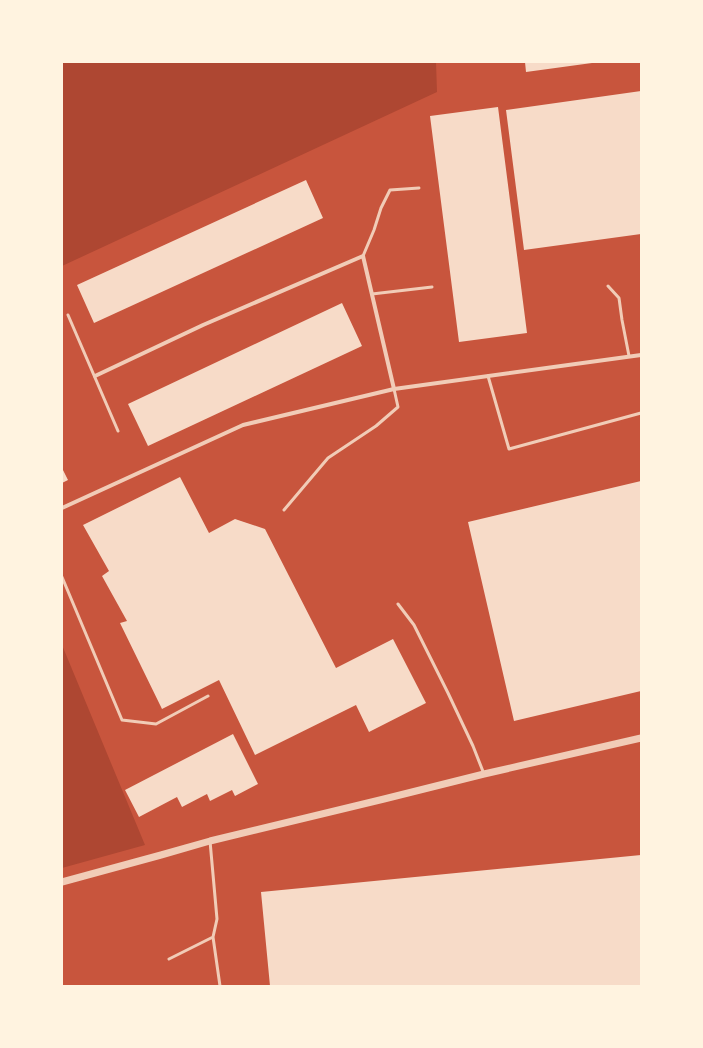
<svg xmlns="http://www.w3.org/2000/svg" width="703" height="1048" font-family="'Roboto Condensed',sans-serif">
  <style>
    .green { fill: #ae4732 }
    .building { fill: #f7dbc8 }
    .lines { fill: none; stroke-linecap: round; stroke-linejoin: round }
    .service { stroke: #f1ccb7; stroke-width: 3 }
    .minor { stroke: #f1ccb7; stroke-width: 4 }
    .tertiary { stroke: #f1ccb7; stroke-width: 7 }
  </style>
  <rect width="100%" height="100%" fill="#c8553d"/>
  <!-- green -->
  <path class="green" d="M62,62H436L437,92L62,266Z
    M62,645L145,845L62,868Z"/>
  <!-- building -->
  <path class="building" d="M525,62H592V63L526,72Z
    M641,91V234L524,250L506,110Z
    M498,107L527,333L459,342L430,116Z
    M306,180L323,218L94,323L77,285Z
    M342,303L362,346L148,446L128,404Z
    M62,468L68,480L62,483Z
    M180,477L209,533L235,519L265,529L336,668L393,639L426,703L369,732L356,705L255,755L219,680L162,709L120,623L127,621L102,576L109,571L83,525Z
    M641,481V691L514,721L468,522Z
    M233,734L258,784L235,796L232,790L210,801L207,794L182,807L177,797L139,817L125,790Z
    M641,855V986H270L261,892Z"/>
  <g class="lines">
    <!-- service -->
    <path class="service" d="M363,256L374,230L381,208L390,190L419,188
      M608,286L619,298L622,320L629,356
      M372,294L432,287
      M68,315L118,431
      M488,376L509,449L641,413
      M284,510L328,458L376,426L398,407L394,389
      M62,577L122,720L156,724L208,696
      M398,604L414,625L448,693L473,746L484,774
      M213,937L220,986
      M169,959L213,937L217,919L210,841"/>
    <!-- minor -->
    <path class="minor" d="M95,376L203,325L363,256L394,389
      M62,508L243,425L394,389L641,355"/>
    <!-- tertiary -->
    <path class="tertiary" d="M62,882L161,855L210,841L384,799L484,774L641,738"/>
  </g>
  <!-- border -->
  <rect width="703" height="1048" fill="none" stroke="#fff3e0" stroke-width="126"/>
</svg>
